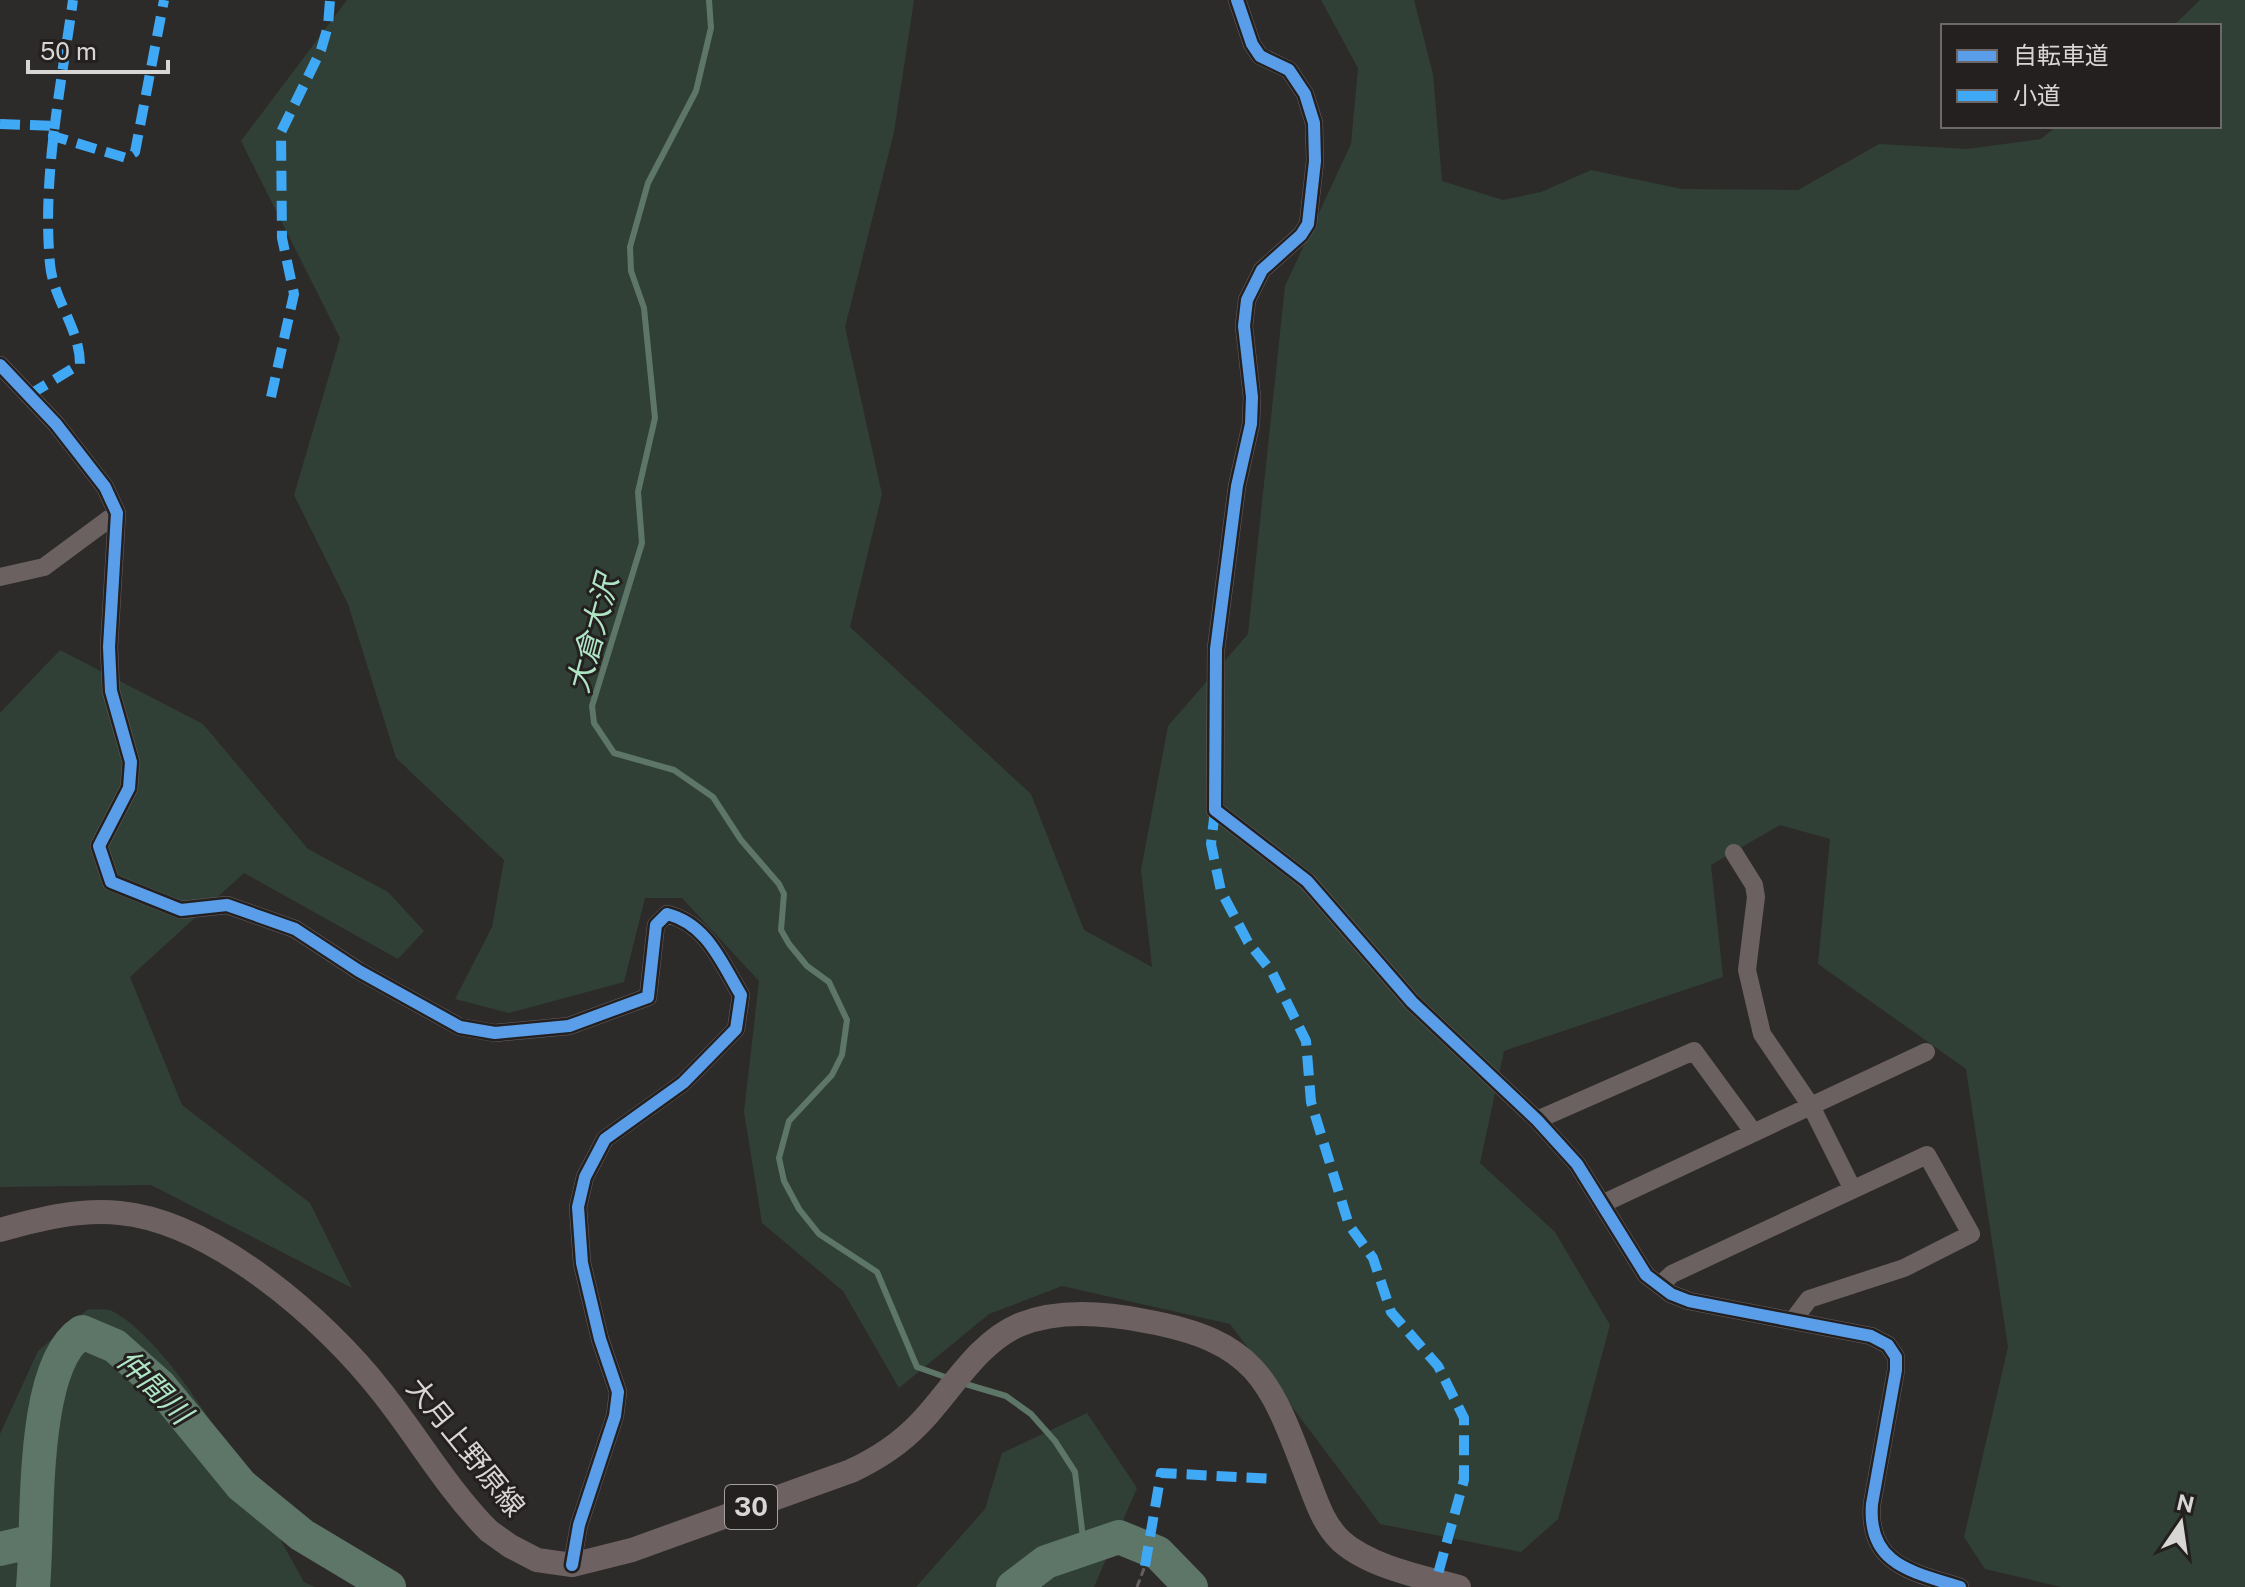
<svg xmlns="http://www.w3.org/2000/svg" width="2245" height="1587" font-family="'Public Sans','Noto Sans JP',sans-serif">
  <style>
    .green { fill: #304037 }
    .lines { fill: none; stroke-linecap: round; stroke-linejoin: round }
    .stream { stroke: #5d7667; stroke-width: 6 }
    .river { stroke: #5d7667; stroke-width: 34 }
    .path { stroke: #655f5e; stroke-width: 3; stroke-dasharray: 8 4; stroke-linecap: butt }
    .minor { stroke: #6b6161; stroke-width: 18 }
    .major { stroke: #6d6261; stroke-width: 24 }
    .quiet { stroke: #3fa9f5; stroke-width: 10; stroke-dasharray: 20 10; stroke-linecap: butt }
    .cycleway-casing { stroke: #24201f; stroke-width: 17 }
    .cycleway { stroke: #5a9eea; stroke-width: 12 }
    .labels { text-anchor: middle; stroke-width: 6; stroke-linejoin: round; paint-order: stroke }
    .shield { fill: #24201f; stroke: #a29f9e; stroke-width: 2 }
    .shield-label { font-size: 26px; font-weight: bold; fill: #d8d6d5 }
    .street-label { font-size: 28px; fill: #d8d6d5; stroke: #24201f }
    .water-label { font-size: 30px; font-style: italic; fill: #afe5c5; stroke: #24201f }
  </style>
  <rect width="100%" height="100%" fill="#2d2a2a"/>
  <!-- green -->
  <path class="green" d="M347,0H914L894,132L845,327L882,494L850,627L1031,794L1084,930L1152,967L1141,870L1168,726L1248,634L1285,286L1351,144L1358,68L1321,0H1414L1433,74L1442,181L1503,200L1541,192L1591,170L1682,189L1798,190L1879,144L1967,149L2041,139L2057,126H2219V26H2173L2200,0H2245V1587H2061L1985,1569L1964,1537L2008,1347L1966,1069L1818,964L1830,839L1780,825L1711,865L1723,977L1504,1051L1480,1163L1555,1232L1610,1325L1558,1519L1521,1552L1380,1524L1230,1324L1062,1286L989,1314L899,1388L843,1291L762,1223L744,1112L759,981L682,898H645L624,982L509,1013L455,999L492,927L504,860L396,758L348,604L294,495L340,338L241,141Z
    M60,650L203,724L308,849L388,892L424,931L398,959L244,873L130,977L182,1105L310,1203L352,1288L151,1185L0,1187V713Z
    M88,1309C95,1310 106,1308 112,1311C180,1346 265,1513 304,1582L315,1587H0V1434L38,1351Z
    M1087,1413L1137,1488L1094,1587H916L985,1509L1002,1453Z"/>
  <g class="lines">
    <!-- stream -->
    <path class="stream" d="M709,0L711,28L696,91L648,183L630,247L631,271L644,308L655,418L638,492L642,543L592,706L594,723L614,753L674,770L713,797L741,840L779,884L784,894L781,930L789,944L807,966L829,982L847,1020L842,1055L832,1075L789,1121L779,1158L784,1181L799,1209L819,1234L877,1272L917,1367L948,1378
      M962,1383L1006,1396L1031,1414L1055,1441L1075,1472L1084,1546"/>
    <!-- river -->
    <path class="river" d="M0,1549L21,1544L35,1545
      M33,1587C39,1527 29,1366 82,1332L115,1346L160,1386L241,1485L302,1535L389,1587
      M1013,1587L1046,1562L1119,1537L1158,1553L1191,1587"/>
    <!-- path -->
    <path class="path" d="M1137,1587L1145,1566"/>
    <!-- minor -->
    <path class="minor" d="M1237,0L1252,44L1260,56L1289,70L1305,94L1314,123L1315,161L1308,224L1301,235L1262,270L1247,300L1244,326L1252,397L1251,424L1237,486L1216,649L1215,810L1307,881L1412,1002L1537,1120L1577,1164L1646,1275L1671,1294L1689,1301L1871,1336L1888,1345L1896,1357V1370L1872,1504C1867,1565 1913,1572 1960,1587
      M0,365L56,424L105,487L117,513L109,647L111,691L131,762L129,788L99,846L111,882L181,910L227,905L295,929L359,971L460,1027L495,1033L569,1026L648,997L656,925L667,914C707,924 721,962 741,995L736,1029L683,1083L605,1139L585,1177L578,1207L582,1263L600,1339L618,1392L615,1416L579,1525L572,1565
      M0,577L44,567L117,513
      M1734,853L1754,885L1756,897L1747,970L1762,1034L1811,1106L1852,1188
      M1537,1120L1694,1051L1754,1133
      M1604,1203L1926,1052
      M1660,1285L1672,1274L1927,1155L1971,1234L1904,1268L1809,1299L1794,1319"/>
    <!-- major -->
    <path class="major" d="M0,1230C39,1219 78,1209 120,1213C213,1222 325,1319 381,1391C417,1436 448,1490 489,1531L510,1546L537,1560L572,1565L632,1550L851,1471C877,1459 900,1444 920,1423C951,1391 977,1343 1019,1325C1058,1309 1105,1313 1145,1321C1256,1341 1270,1379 1307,1477C1316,1500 1323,1524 1341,1541C1370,1567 1422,1577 1459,1587"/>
    <!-- quiet -->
    <path class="quiet" d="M0,124L55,126L53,136L126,158L135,152L164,0
      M29,395L80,364C80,329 53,299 50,264C42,176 61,87 73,0
      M271,397L294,294L282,238L281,132L321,50L328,26L330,0
      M1215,810L1211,844L1221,891L1248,942L1272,972L1306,1041L1311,1102L1349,1225L1373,1258L1391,1312L1438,1366L1464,1418V1480L1436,1581
      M1145,1566L1161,1473L1274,1479"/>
    <defs>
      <path id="cycleway" d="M1237,0L1252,44L1260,56L1289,70L1305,94L1314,123L1315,161L1308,224L1301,235L1262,270L1247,300L1244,326L1252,397L1251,424L1237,486L1216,649L1215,810L1307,881L1412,1002L1537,1120L1577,1164L1646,1275L1671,1294L1689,1301L1871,1336L1888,1345L1896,1357V1370L1872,1504C1867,1565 1913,1572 1960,1587
        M0,365L56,424L105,487L117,513L109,647L111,691L131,762L129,788L99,846L111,882L181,910L227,905L295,929L359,971L460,1027L495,1033L569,1026L648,997L656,925L667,914C707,924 721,962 741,995L736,1029L683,1083L605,1139L585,1177L578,1207L582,1263L600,1339L618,1392L615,1416L579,1525L572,1565"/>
    </defs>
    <!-- cycleway casing -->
    <use href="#cycleway" class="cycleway-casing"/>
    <!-- cycleway -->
    <use href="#cycleway" class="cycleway"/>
  </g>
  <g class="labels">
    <!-- shield labels -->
    <rect class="shield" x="725" y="1485" width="52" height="44" rx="6"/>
    <g class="shield-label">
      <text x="751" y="1516">30</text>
    </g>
    <!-- street labels -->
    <g class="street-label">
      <text transform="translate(466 1447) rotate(51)" y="10">大月上野原線</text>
    </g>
    <!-- water labels -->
    <g class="water-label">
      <text transform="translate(593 634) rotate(-75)" y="10">大倉大沢</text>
      <text transform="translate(154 1387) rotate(45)" y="10">仲間川</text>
    </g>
  </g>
  <!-- legend -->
  <rect x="1941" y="24" width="280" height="104" fill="#24201f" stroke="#6c6968" stroke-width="2"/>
  <rect x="1957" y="50" width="40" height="12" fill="#5a9eea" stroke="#6c6968" stroke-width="2"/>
  <text x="2013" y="64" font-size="24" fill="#d8d6d5">自転車道</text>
  <rect x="1957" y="90" width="40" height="12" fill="#3fa9f5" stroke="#6c6968" stroke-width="2"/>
  <text x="2013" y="104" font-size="24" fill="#d8d6d5">小道</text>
  <!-- north arrow -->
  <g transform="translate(2181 1523) rotate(13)" stroke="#24201f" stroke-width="6" paint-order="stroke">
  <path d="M0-6L14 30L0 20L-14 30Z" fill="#d8d6d5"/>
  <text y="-12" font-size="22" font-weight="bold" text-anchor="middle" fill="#d8d6d5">N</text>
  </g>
  <!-- scale -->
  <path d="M28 60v12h140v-12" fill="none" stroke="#d8d6d5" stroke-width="4"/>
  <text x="40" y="60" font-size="24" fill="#d8d6d5" stroke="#24201f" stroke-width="6" paint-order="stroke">50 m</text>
</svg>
